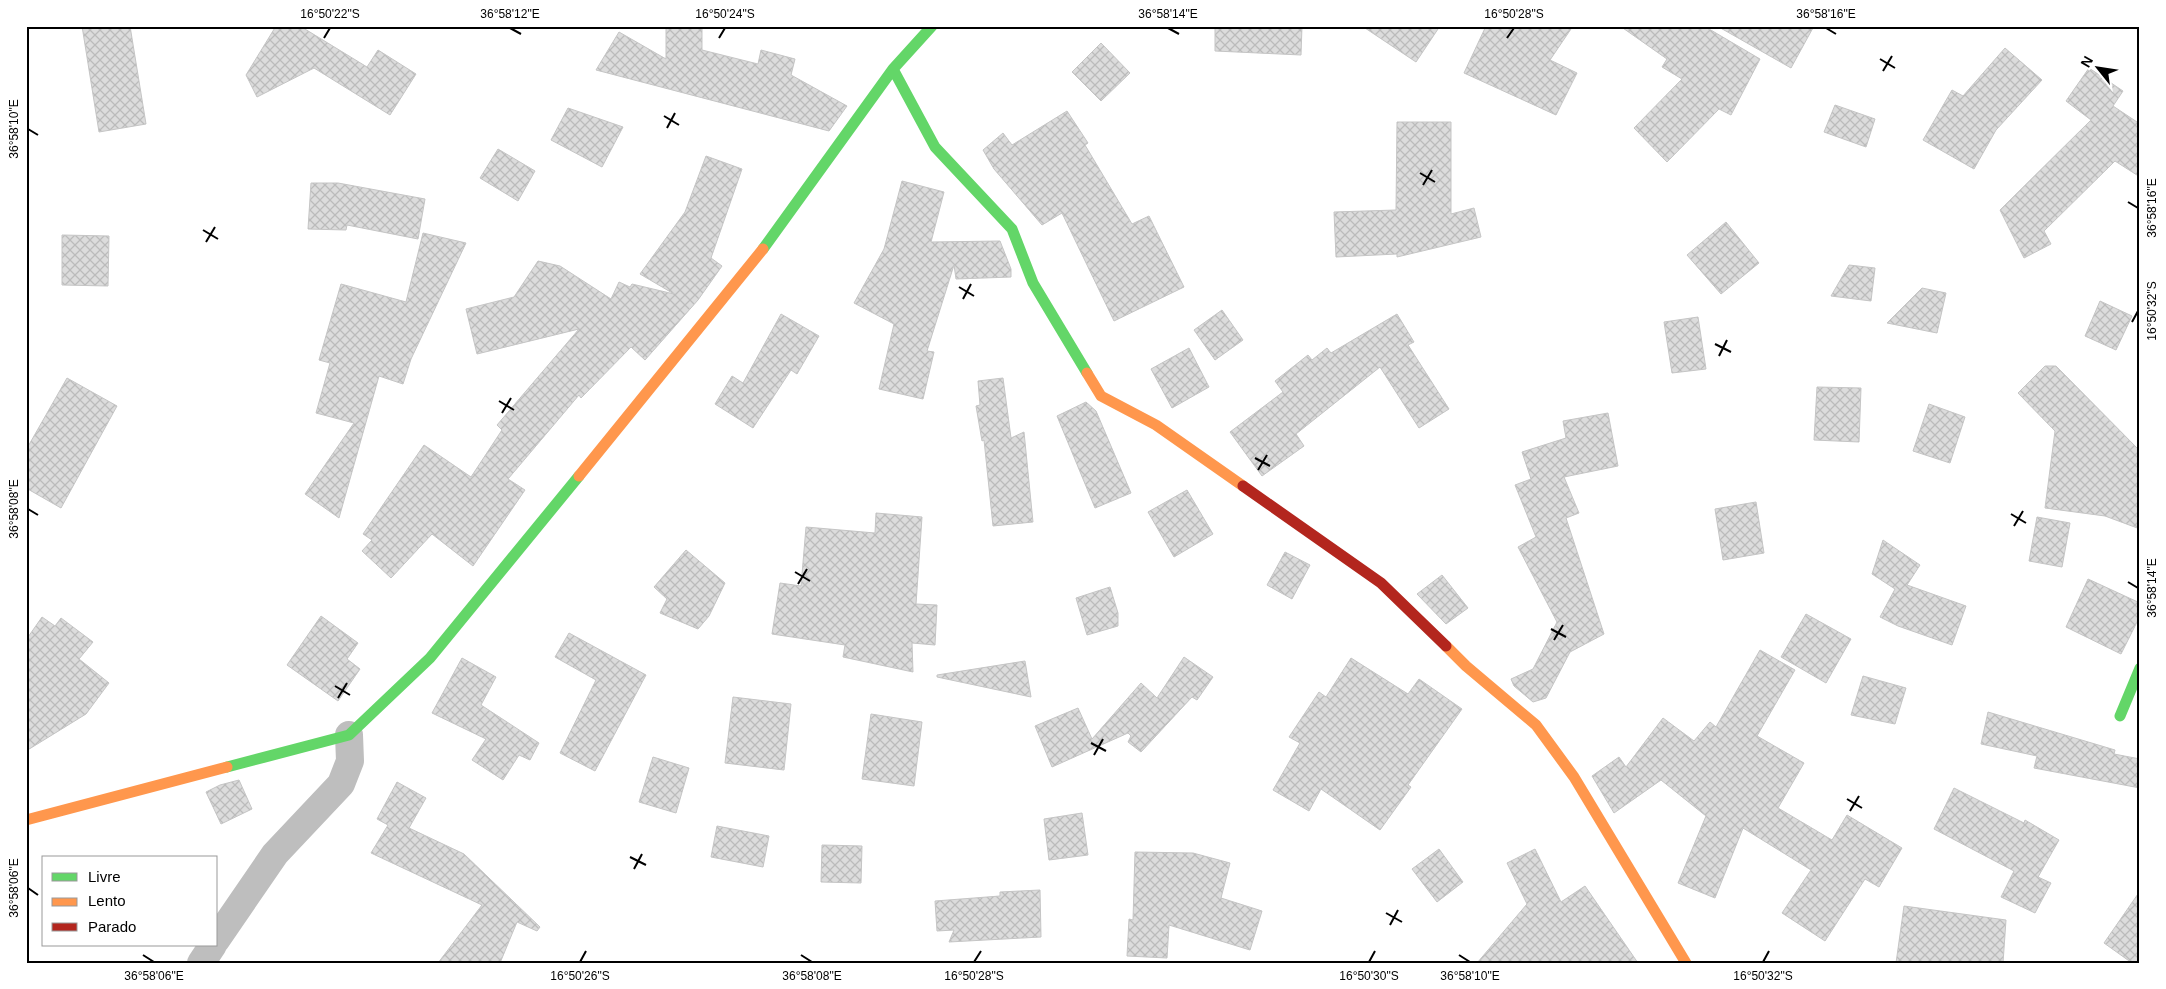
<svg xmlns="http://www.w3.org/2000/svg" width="2166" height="989" font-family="Helvetica,sans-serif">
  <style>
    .building { fill: url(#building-cross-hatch); stroke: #c5c5c5 }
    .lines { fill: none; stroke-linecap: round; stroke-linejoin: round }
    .street { stroke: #bebebe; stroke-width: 28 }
    .fast { stroke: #63d668; stroke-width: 11 }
    .slow { stroke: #ff974d; stroke-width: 11 }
    .jam { stroke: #b3261e; stroke-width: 11 }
    .ticks { fill: none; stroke: #000; stroke-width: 2 }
    .neatline { fill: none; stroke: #000; stroke-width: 2 }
    .ticks-label { font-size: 12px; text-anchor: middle; fill: #000 }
  </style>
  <defs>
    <pattern id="building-cross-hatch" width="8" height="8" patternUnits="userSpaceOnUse" patternTransform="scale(1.25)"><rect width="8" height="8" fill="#dcdcdc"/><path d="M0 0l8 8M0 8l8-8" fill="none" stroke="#bbb"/></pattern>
  </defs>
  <rect width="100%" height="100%" fill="#fff"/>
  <!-- building -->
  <path class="building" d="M82,26H130L146,124L99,132Z
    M276,26H300L367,67L378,50L416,74L390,115L314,68L257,97L246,75Z
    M666,26H702V50L758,64L761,50L795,59L791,75L847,106L829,131L596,70L619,32L666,59Z
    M1215,26H1302L1301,55L1215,51Z
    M1362,26H1440L1416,62Z
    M1486,26H1573L1550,60L1577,73L1556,115L1464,73Z
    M1620,26H1704L1760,59L1731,115L1719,109L1667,162L1634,128L1682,79L1662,67L1667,59Z
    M1717,26H1814L1791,68Z
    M1101,43L1130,73L1101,101L1072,72Z
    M2005,48L2042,80L1996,130L1974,169L1923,140L1952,90L1963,96Z
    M2089,68L2123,91L2113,106L2140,124V177L2115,161L2044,231L2051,244L2024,258L2000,210L2091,120L2066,101Z
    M1835,105L1875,119L1866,147L1824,132Z
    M568,108L623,127L602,167L551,140Z
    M1067,111L1088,143L1085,145L1132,224L1149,216L1184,287L1114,321L1062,213L1042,225L994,169L983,150L1003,133L1012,145Z
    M1397,122H1451V214L1474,208L1481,237L1397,257V254L1336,257L1334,212L1396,210Z
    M498,149L535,171L518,201L480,178Z
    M706,156L742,169L711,258L722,266L698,300L645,360L631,347L581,398L579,395L508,479L525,490L473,566L432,534L391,578L362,551L372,540L363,534L424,445L471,477L502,430L497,425L579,329L477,354L466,309L514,297L538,261L560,266L611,299L619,282L630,287L632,284L674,294L640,274L685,212Z
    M902,181L944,192L931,242L1000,241L1011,269V277L956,279L954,265L927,351L934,352L923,399L879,389L894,324L854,303L884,249Z
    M311,183H338L425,199L418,239L347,225L346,230L308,229Z
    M1726,222L1759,263L1721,294L1687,255Z
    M423,233L466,243L411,359L403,384L379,376L339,518L305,494L354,423L316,413L330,363L319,360L341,284L406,302Z
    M62,235L109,236L108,286L62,285Z
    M1849,265L1875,268L1871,301L1831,296Z
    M1922,288L1946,293L1937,333L1887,323Z
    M2100,301L2132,316L2116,350L2085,336Z
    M1222,310L1243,340L1215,360L1194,330Z
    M781,314L819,336L797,374L791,370L753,428L715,404L732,376L743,383Z
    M1397,314L1414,342L1408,345L1449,409L1419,428L1380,367L1296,434L1304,446L1262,476L1230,432L1283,392L1275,381L1308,355L1312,360L1327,348L1331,353Z
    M1698,317L1706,369L1672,373L1664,322Z
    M1189,348L1209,387L1172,408L1151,369Z
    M2045,366H2056L2140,451V529L2105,516L2045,508L2055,431L2018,393Z
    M67,378L117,406L61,508L26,488V450Z
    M1003,378L1011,438L1024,432L1033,522L993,526L984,440L982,441L976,406L980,405L978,381Z
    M1817,387L1861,388L1859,442L1814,440Z
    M1086,402L1096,411L1131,493L1095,508L1057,416Z
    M1929,404L1965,417L1950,463L1913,451Z
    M1608,413L1618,466L1564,477L1579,513L1566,518L1604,634L1570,652L1546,698L1533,702L1514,686L1511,679L1533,669L1557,622L1518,547L1536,537L1515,485L1531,479L1522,452L1566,438L1563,421Z
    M1187,490L1213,534L1174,557L1148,512Z
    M1756,502L1764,553L1723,560L1715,509Z
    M876,513L922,517L916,604L937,605L935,645L912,643L913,672L843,657L845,645L772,634L780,583L801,586L806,527L875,533Z
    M2037,517L2070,523L2062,567L2029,561Z
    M1883,540L1920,565L1907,585L1966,606L1952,645L1898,626L1880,617L1895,589L1872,574Z
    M686,550L725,583L709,616L698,629L660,613L667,599L654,587Z
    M1285,552L1310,565L1292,599L1267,585Z
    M1442,575L1468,608L1446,624L1417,594Z
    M2088,579L2140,603V616L2121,654L2066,627Z
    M1110,587L1118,613V626L1087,635L1076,598Z
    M1806,614L1851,639L1826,683L1781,657Z
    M321,616L358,643L347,659L360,669L338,701L287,665Z
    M42,617L55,626L61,618L93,642L79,659L109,683L86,714L26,751V640Z
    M569,633L646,675L595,771L560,753L596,680L555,657Z
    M1760,650L1795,670L1757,736L1804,763L1778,808L1832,840L1847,815L1902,848L1879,887L1865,879L1825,941L1782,913L1811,870L1743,828L1715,898L1678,883L1706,816L1661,780L1614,813L1592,776L1619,757L1626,767L1663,718L1694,741L1710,722L1716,727Z
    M1184,657L1213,677L1197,700L1192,697L1141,752L1128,742L1131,736L1128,733L1052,767L1035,726L1078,708L1092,739L1141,683L1157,698Z
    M462,658L496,677L481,705L539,743L530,760L519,755L503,780L472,760L486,739L432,713Z
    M1351,658L1408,694L1419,679L1462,709L1408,785L1411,787L1380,830L1321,789L1309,811L1273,790L1300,743L1289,737L1319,692L1326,697Z
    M1025,661L1031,697L937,677V675Z
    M1863,676L1906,688L1895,724L1851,715Z
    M733,697L791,704L784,770L725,763Z
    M1988,712L2115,750L2114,754L2140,759V788L2034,768L2037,756L1981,744Z
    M871,714L922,722L914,786L862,779Z
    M653,757L689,768L676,813L639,802Z
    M239,780L252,809L221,824L206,792L220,785Z
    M397,782L426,798L409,828L464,854L540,927L537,931L517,922L500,963H438L482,905L371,853L388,825L377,819Z
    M1954,788L2024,823L2025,820L2059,840L2038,877L2051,883L2035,913L2001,897L2014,871L1934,829Z
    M1082,813L1088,855L1049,860L1044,819Z
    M717,826L769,836L763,867L711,857Z
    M822,845L862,846L861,883L821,882Z
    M1439,849L1463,882L1437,902L1412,869Z
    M1535,849L1561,902L1585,886L1638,963H1477L1527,904L1507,863Z
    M1135,852L1193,853L1230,863L1221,898L1262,911L1250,950L1169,925L1167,958L1127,956L1129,919L1133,920Z
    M1040,890L1041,937L949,942L954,930L937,931L935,901L1000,896V892Z
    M2140,891V963H2132L2104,943Z
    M1904,906L2006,920L2003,963H1896Z"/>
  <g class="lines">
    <!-- street -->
    <path class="street" d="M216,940L275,854L341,784L350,761L349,735
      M201,963L213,945"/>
    <!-- fast -->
    <path class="fast" d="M893,69L935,147L1012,229L1033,283L1087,373
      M763,249L893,69L932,26
      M2120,716L2140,668
      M227,767L349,735L430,658L579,476"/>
    <!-- slow -->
    <path class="slow" d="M1087,373L1101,396L1156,425L1243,486
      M579,476L763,249
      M1446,646L1466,666L1536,725L1574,777L1686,963
      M26,820L227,767"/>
    <!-- jam -->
    <path class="jam" d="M1243,486L1381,583L1446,646"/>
  </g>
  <!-- ticks -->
  <path class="ticks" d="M510,28L521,34M1168,28L1179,34M1826,28L1836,34M324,38L330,28M719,38L725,28M1507,38L1514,28M1880,59L1895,68M1883,71L1892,56M664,116L679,125M667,128L675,113M28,129L38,135M1420,173L1435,182M1423,185L1432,170M2128,202L2138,208M203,230L218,239M206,242L215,227M959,287L974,296M963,299L971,284M2132,322L2138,311M1715,344L1731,352M1719,356L1727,340M499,401L514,410M502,413L511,398M1255,458L1270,466M1258,470L1267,455M28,509L38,515M2011,514L2026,523M2014,526L2023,511M795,572L810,581M2128,582L2138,588M798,584L807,569M1551,629L1566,637M1554,640L1563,625M335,686L350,695M338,698L347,683M1091,743L1106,751M1094,755L1103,739M1847,799L1862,808M1850,811L1859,796M630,857L646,865M634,869L642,854M28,888L38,895M1386,913L1402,922M1390,925L1398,910M143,955L154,962M801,955L812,962M1459,955L1470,962M580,962L586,951M974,962L981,951M1369,962L1375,951M1763,962L1769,951"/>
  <!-- border -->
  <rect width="2166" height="989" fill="none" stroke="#ffffff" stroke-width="55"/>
  <!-- legend -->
  <rect x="42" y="856" width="175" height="90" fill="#ffffff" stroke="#999999"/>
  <rect x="52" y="873" width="25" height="8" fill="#63d668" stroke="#999999"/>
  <text x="88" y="882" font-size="15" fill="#000000">Livre</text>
  <rect x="52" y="898" width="25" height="8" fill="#ff974d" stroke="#999999"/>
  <text x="88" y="906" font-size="15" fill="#000000">Lento</text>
  <rect x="52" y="923" width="25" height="8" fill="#b3261e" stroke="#999999"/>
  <text x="88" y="932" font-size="15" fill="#000000">Parado</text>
  <!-- north arrow -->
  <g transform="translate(2098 68) rotate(300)" stroke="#ffffff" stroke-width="4" paint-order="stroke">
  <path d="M0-4L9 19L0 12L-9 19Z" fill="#000000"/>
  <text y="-8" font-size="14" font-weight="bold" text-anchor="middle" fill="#000000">N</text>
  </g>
  <rect x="28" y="28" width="2110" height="934" class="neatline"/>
  <g class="ticks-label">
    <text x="330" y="18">16°50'22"S</text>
    <text x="510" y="18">36°58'12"E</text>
    <text x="725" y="18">16°50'24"S</text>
    <text x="1168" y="18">36°58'14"E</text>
    <text x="1514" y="18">16°50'28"S</text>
    <text x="1826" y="18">36°58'16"E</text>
    <text transform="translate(14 129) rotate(-90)" y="4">36°58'10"E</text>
    <text transform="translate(2152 208) rotate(-90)" y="4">36°58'16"E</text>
    <text transform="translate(2152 311) rotate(-90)" y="4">16°50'32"S</text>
    <text transform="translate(14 509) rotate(-90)" y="4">36°58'08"E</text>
    <text transform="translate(2152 588) rotate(-90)" y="4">36°58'14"E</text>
    <text transform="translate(14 888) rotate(-90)" y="4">36°58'06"E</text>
    <text x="154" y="980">36°58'06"E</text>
    <text x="580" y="980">16°50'26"S</text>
    <text x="812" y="980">36°58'08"E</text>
    <text x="974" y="980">16°50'28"S</text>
    <text x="1369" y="980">16°50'30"S</text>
    <text x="1470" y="980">36°58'10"E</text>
    <text x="1763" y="980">16°50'32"S</text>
  </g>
</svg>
